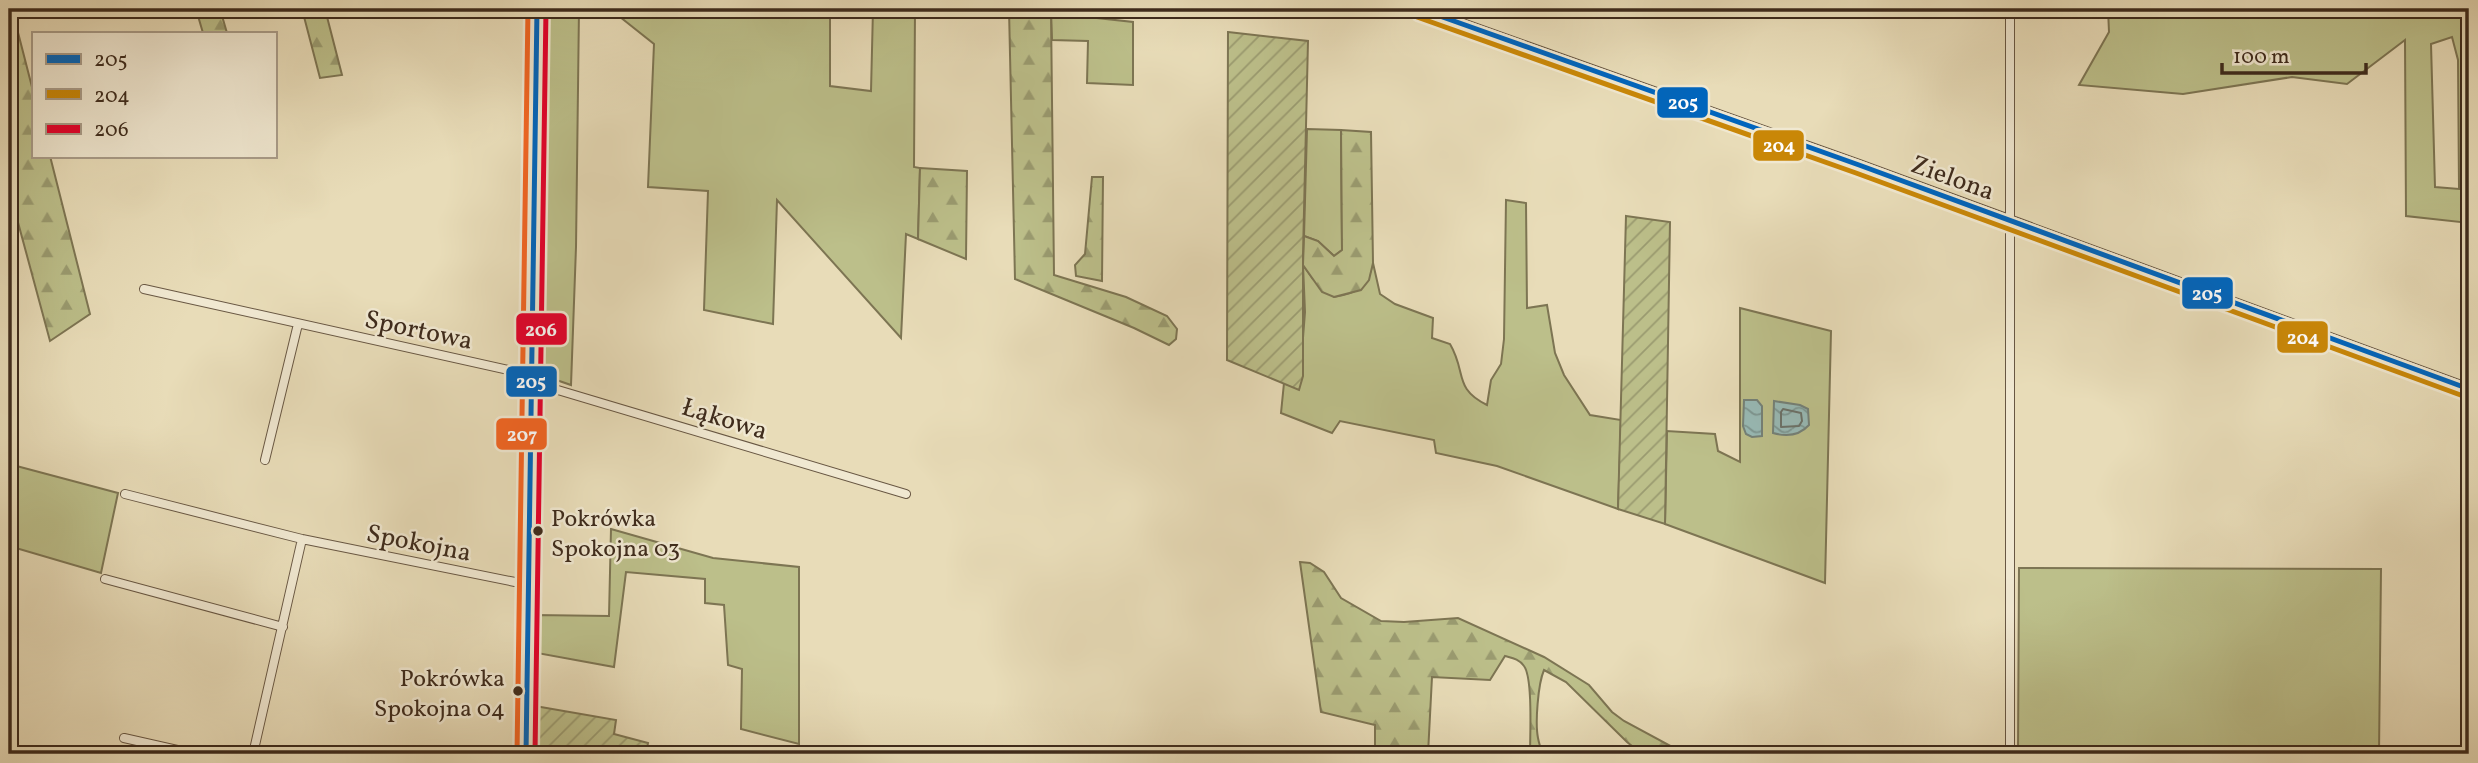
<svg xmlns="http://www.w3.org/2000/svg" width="2478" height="763" font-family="Vollkorn,serif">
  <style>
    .grass { fill: #bcbf8a; stroke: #7d7553; stroke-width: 2; fill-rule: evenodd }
    .forest { fill: url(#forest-firs); stroke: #7d7553; stroke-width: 2 }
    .garden { fill: url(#garden-furrows); stroke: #7d7553; stroke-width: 2 }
    .water { fill: url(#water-waves); stroke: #748178; stroke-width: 2 }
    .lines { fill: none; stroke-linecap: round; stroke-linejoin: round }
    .shore { stroke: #6b7269; stroke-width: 2 }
    .minor-casing { stroke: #685743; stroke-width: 10 }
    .tertiary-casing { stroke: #685743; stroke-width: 12 }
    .secondary-casing { stroke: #3e2b1c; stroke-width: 13 }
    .minor { stroke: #f0e8d1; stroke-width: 8 }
    .tertiary { stroke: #f0e8d1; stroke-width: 10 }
    .secondary { stroke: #f0e8d1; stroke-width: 10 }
    .bus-1-casing { stroke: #f0e8d1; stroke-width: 10 }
    .bus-2-casing { stroke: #f0e8d1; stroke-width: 10 }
    .bus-3-casing { stroke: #f0e8d1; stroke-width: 10 }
    .bus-4-casing { stroke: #f0e8d1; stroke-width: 10 }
    .bus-1 { stroke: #0065bd; stroke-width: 5 }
    .bus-2 { stroke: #c98707; stroke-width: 5 }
    .bus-3 { stroke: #e4002b; stroke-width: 5 }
    .bus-4 { stroke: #f26522; stroke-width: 5 }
    .bus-dot { fill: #3e2b1c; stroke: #f0e8d1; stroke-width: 2.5 }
    .labels { text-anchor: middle; stroke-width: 5; stroke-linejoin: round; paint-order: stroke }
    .bus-label { font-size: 24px; fill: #3e2b1c; stroke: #f0e8d1; text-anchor: start }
    .street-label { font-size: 26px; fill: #3e2b1c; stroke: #f0e8d1 }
    .line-badge { stroke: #f0e8d1; stroke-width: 2.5 }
    .badge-label { font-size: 19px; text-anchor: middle; font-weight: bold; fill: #fff }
  </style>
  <defs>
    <pattern id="forest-firs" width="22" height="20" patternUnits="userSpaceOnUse" patternTransform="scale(1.75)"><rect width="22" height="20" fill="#bcbf8a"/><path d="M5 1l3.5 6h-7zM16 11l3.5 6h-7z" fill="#9a9b70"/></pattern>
    <pattern id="garden-furrows" width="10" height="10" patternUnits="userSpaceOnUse" patternTransform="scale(1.75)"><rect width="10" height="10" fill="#bcbf8a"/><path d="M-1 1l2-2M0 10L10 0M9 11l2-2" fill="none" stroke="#9a9b70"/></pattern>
    <pattern id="water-waves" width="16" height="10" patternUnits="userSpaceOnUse" patternTransform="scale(1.75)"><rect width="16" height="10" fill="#98bab6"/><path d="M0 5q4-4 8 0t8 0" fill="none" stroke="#7d9793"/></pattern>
  </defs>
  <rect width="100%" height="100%" fill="#e8dcb8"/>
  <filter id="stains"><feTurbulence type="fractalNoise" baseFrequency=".00286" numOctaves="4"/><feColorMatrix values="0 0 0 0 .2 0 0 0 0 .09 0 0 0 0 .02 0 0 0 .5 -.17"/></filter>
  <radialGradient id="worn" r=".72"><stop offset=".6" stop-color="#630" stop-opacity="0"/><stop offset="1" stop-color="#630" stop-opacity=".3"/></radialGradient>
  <!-- grass -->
  <path class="grass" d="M541,9H579L576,247L571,385L539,374Z
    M610,9H805V12L830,15V86L871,91L873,9H915L914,167L920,168L918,239L906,234L901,338L777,200L773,324L704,310L708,191L648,187L654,44Z
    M2108,9H2469V223L2406,216L2405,40L2347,84L2292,77L2183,94L2079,85L2109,32ZM2452,37L2458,60L2459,189L2435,187L2431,44Z
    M1051,13L1133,22V85L1087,83L1088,41L1052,40Z
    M1307,129L1341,130L1342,250L1334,256L1318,241L1304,236Z
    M1506,200L1526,203L1527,308L1547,305L1555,353L1564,375L1590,415L1621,420L1618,509L1497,466L1436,453L1434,440L1340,421L1332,433L1281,413L1284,383L1299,389L1305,312L1303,265L1313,279L1334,297C1359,292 1367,289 1373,263L1380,294L1395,304L1433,318L1432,338L1450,344C1467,373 1453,388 1487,405L1491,380L1501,364L1504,339Z
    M1740,308L1831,331L1825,583L1665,524L1667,431L1715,434L1718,451L1740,462Z
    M9,464L118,493L101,573L9,546Z
    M611,529L713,558L799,567V744L741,729L742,669L728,665L724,605L705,603V579L626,572L614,667L537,653L535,615L609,616Z
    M2019,568L2381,569L2379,754H2018Z"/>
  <!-- forest -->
  <path class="forest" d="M9,9H12L33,91V156H50L90,314L50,341L9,189Z
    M196,9H220L227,33H203Z
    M302,9H325L342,75L320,78Z
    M1009,9L1051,13L1054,275L1126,297L1167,316L1177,329L1176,339L1169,345L1134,328L1015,279Z
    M1341,130L1371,132L1373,263L1369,280L1361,290L1334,297L1322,292L1303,265L1304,236L1318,241L1334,256L1342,250Z
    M920,168L967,171L966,259L918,239Z
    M1092,177H1103L1102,281L1076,276L1075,265L1085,254Z
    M1300,562L1310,563L1324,572L1341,598L1381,621L1404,622L1458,618L1544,657L1589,685L1612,712L1624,721L1678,750L1680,754H1642L1627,742L1566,682L1544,670C1538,684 1535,723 1538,738C1539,744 1541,748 1542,754H1530C1530,737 1533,678 1524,666C1519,659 1512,658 1505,656L1490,680L1432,677L1428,754H1375V725L1321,712Z"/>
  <!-- garden -->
  <path class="garden" d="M1228,32L1308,41L1303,254V376L1299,390L1227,360Z
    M1626,216L1670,222L1665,524L1618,509Z
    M535,706L616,720L614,734L648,743L646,754H534Z"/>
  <!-- water -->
  <path class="water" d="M1744,400H1757L1762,406V436L1752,437L1746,434L1743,426Z
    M1774,401L1800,405L1808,409L1809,425C1799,436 1787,437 1773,433Z"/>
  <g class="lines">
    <!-- shore -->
    <path class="shore" d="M1783,409L1801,413L1802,421L1799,426L1781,427V412Z"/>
    <defs>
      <path id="minor" d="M2010,9V754
        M144,289L531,375
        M531,382L906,494
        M265,460L298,324
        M125,494L302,539L515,582L528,583
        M105,579L283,627
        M124,738L195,754
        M253,754L302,539"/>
      <path id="tertiary" d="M1420,9L1859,165L2469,389"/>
      <path id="secondary" d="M526,754L537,9"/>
    </defs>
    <!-- minor casing -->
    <use href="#minor" class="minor-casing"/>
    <!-- tertiary casing -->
    <use href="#tertiary" class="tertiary-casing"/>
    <!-- secondary casing -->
    <use href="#secondary" class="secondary-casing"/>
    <!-- minor -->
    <use href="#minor" class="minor"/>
    <!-- tertiary -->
    <use href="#tertiary" class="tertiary"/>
    <!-- secondary -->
    <use href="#secondary" class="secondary"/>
    <defs>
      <path id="bus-1" d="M1420,9L1859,165L2469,389
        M526,754L537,9"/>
      <path id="bus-2" d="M1417,17L1856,173L2466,397"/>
      <path id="bus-3" d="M535,754L546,9"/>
      <path id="bus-4" d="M517,754L528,9"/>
    </defs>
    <!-- bus-1 casing -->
    <use href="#bus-1" class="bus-1-casing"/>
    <!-- bus-2 casing -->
    <use href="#bus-2" class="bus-2-casing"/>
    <!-- bus-3 casing -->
    <use href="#bus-3" class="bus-3-casing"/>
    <!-- bus-4 casing -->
    <use href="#bus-4" class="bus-4-casing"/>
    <!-- bus-1 -->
    <use href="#bus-1" class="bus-1"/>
    <!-- bus-2 -->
    <use href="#bus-2" class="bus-2"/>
    <!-- bus-3 -->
    <use href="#bus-3" class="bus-3"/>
    <!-- bus-4 -->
    <use href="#bus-4" class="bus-4"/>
  </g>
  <!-- markers -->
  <g class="bus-dot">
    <circle cx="538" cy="531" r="6"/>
    <circle cx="518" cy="691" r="6"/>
  </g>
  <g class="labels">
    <!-- bus labels -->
    <g class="bus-label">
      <text x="551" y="526">Pokrówka<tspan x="551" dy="30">Spokojna 03</tspan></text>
      <text x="505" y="686" text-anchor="end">Pokrówka<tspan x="505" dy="30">Spokojna 04</tspan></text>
    </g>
    <!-- street labels -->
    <g class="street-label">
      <text transform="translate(1953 177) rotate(20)" y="9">Zielona</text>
      <text transform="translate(419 329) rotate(12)" y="9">Sportowa</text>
      <text transform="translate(725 418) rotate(17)" y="9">Łąkowa</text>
      <text transform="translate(419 542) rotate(11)" y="9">Spokojna</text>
    </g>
  </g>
  <g class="line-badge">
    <rect x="1656" y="86" width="53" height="33" rx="7" fill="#0065bd"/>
    <rect x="1752" y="129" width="53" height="33" rx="7" fill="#c98707"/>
    <rect x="2181" y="276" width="53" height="34" rx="7" fill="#0065bd"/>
    <rect x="515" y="312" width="53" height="34" rx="7" fill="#e4002b"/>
    <rect x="2276" y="320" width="53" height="34" rx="7" fill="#c98707"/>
    <rect x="505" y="365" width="53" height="33" rx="7" fill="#0065bd"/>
    <rect x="495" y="417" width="53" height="34" rx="7" fill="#f26522"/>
  </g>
  <g class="badge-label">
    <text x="1683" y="109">205</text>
    <text x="1779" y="152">204</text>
    <text x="2207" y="300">205</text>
    <text x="541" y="336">206</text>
    <text x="2303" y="344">204</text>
    <text x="531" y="388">205</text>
    <text x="522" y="441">207</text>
  </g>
  <!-- margin -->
  <rect width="2478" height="763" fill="none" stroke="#e8dcb8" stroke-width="35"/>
  <rect x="10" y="10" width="2457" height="742" fill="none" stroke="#3e2b1c" stroke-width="3.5"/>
  <rect x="18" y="18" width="2443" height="728" fill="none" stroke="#3e2b1c" stroke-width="2"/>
  <!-- legend -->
  <rect x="32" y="32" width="245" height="126" fill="#f0e8d1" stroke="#a99c89" stroke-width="2"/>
  <rect x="46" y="54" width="35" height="10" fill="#0065bd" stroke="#a99c89" stroke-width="2"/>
  <text x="94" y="66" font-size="21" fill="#3e2b1c">205</text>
  <rect x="46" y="89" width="35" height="10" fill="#c98707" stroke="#a99c89" stroke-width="2"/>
  <text x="94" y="102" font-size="21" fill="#3e2b1c">204</text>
  <rect x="46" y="124" width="35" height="10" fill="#e4002b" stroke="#a99c89" stroke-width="2"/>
  <text x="94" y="136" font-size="21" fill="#3e2b1c">206</text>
  <!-- scale -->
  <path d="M2222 63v10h144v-10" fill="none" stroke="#3e2b1c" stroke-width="3.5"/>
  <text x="2233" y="63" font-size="21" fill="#3e2b1c" stroke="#f0e8d1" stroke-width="5" paint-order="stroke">100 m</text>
  <rect width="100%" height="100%" filter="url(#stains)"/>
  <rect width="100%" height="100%" fill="url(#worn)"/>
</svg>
